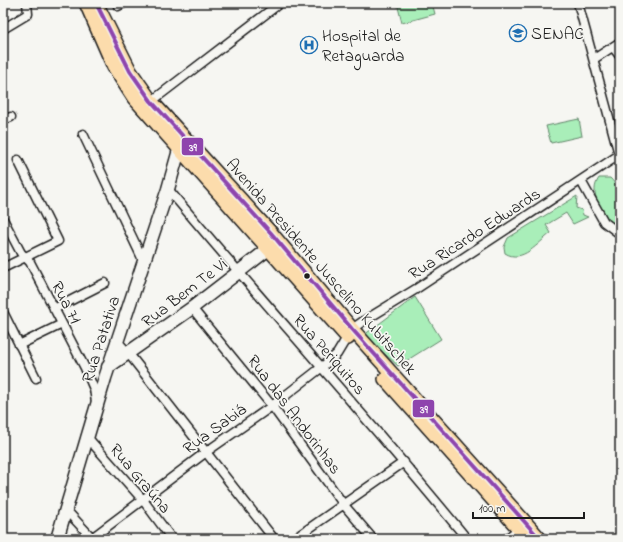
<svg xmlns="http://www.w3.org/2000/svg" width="623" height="542" font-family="'Indie Flower',sans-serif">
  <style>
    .green { fill: #a9eeb9; stroke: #62856a }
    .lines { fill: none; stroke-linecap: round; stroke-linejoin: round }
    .minor-casing { stroke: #1c1c1c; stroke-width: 11 }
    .secondary-casing { stroke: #1c1c1c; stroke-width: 15 }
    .primary-casing { stroke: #1c1c1c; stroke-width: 16 }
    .minor { stroke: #f6f6f2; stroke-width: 8 }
    .secondary { stroke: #f6f6f2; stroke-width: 12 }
    .primary { stroke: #fcdcac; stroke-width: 13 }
    .bus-1-casing { stroke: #f6f6f2; stroke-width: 7 }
    .bus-1 { stroke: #8e44ad; stroke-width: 4 }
    .bus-dot { fill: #1c1c1c; stroke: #f6f6f2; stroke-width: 1.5 }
    .labels { text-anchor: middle; stroke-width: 3.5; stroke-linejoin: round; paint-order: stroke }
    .poi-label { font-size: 17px; fill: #1c1c1c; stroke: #f6f6f2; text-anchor: start }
    .street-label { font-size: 17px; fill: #1c1c1c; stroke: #f6f6f2 }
    .line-badge { stroke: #f6f6f2; stroke-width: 1.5 }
    .badge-label { font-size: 11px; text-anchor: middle; font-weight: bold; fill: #fff }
  </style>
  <rect width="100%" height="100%" fill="#f6f6f2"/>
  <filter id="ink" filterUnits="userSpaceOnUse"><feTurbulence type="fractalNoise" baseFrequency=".025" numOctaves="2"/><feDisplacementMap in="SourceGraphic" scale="8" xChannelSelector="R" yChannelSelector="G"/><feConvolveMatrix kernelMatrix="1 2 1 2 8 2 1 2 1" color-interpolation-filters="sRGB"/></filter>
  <g filter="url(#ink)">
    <!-- green -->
    <path class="green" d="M397,3H432L435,14L402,23Z
      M579,119L582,136L551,143L546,126Z
      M599,178H610C623,190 620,209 620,224L610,223C602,208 588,194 599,178Z
      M577,196L576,208L582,210L583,215L588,217L573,224L566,213L546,225L551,233C538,243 522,264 505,253L504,247L508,238Z
      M415,297L441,339L398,366L364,335Z"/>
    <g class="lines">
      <defs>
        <path id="minor" d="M578,3L620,158
          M118,6L124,3
          M3,29L28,14L27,3
          M613,47L620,56
          M594,59L620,42
          M148,104L280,3
          M3,120L11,117
          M83,134L144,262
          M581,181L604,222L620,234
          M168,189C267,307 370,420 467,539
          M3,219L21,253L30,262L85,368L94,389L96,402
          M3,268L58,241L18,160
          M192,308L272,406L344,505L373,539
          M54,309L105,283
          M3,312L36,378
          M117,341L129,354L274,539
          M19,345L62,324
          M86,436L143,500L172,539
          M66,510L93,539
          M92,538L206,452L272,406L322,367L337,354L352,329L362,322L416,289L619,155
          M294,539L404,462
          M506,539L519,529"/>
        <path id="secondary" d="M108,367L192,308L276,243
          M57,539L105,378L168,189L179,150"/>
        <path id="primary" d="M86,3L114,67L134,98L348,338
          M96,3L130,71L151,101L271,233L352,329L540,539
          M385,379L528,539"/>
      </defs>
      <!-- minor casing -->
      <use href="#minor" class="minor-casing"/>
      <!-- secondary casing -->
      <use href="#secondary" class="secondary-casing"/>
      <!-- primary casing -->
      <use href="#primary" class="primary-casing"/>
      <!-- minor -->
      <use href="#minor" class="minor"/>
      <!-- secondary -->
      <use href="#secondary" class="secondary"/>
      <!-- primary -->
      <use href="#primary" class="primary"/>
      <defs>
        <path id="bus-1" d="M96,3L130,71L151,101L271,233L352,329L540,539"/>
      </defs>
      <!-- bus-1 casing -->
      <use href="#bus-1" class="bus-1-casing"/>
      <!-- bus-1 -->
      <use href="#bus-1" class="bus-1"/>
    </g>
  </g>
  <!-- icons -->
  <defs>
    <symbol id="university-ring" viewBox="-11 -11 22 22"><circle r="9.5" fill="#f6f6f2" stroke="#1f6fb2" stroke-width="1.5"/><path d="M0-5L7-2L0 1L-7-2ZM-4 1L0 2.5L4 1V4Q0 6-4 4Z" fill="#1f6fb2"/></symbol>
    <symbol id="hospital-ring" viewBox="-11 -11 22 22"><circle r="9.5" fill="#f6f6f2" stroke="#1f6fb2" stroke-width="1.5"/><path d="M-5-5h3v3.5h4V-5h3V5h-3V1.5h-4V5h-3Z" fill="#1f6fb2"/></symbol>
  </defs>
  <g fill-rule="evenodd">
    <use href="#university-ring" x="508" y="23" width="20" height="20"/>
    <use href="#hospital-ring" x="299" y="35" width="20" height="20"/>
  </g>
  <!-- markers -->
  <circle class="bus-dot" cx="307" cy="276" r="3.5"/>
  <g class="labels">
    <!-- poi labels -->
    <g class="poi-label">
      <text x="531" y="39">SENAC</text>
      <text x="322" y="41">Hospital de<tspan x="322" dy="20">Retaguarda</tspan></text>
    </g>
    <!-- street labels -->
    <g class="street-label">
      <text transform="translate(474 233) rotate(-33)" y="6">Rua Ricardo Edwards</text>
      <text transform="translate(322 266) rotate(49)" y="6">Avenida Presidente Juscelino Kubitschek</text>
      <text transform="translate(184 292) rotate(-37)" y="6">Rua Bem Te Vi</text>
      <text transform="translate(67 302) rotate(62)" y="6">Rua 71</text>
      <text transform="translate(100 339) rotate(-72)" y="6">Rua Patativa</text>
      <text transform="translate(330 354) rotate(49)" y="6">Rua Periquitos</text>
      <text transform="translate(295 414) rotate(53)" y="6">Rua das Andorinhas</text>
      <text transform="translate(214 428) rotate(-36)" y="6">Rua Sabiá</text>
      <text transform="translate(141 478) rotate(50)" y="6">Rua Graúna</text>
    </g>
  </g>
  <g class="line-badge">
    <rect x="181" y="137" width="23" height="19" rx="4" fill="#8e44ad"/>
    <rect x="412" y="399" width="23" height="19" rx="4" fill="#8e44ad"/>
  </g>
  <g class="badge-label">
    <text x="193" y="151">39</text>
    <text x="424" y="413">39</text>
  </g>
  <!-- margin -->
  <rect width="623" height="542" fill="none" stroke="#f6f6f2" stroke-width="16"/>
  <rect x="8" y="8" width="607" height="526" fill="none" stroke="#1c1c1c" stroke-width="1.5" filter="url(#ink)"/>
  <!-- scale -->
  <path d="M473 512v6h111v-6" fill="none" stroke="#1c1c1c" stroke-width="2"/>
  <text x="479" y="512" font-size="12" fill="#1c1c1c" stroke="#f6f6f2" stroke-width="3" paint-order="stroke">100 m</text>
</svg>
